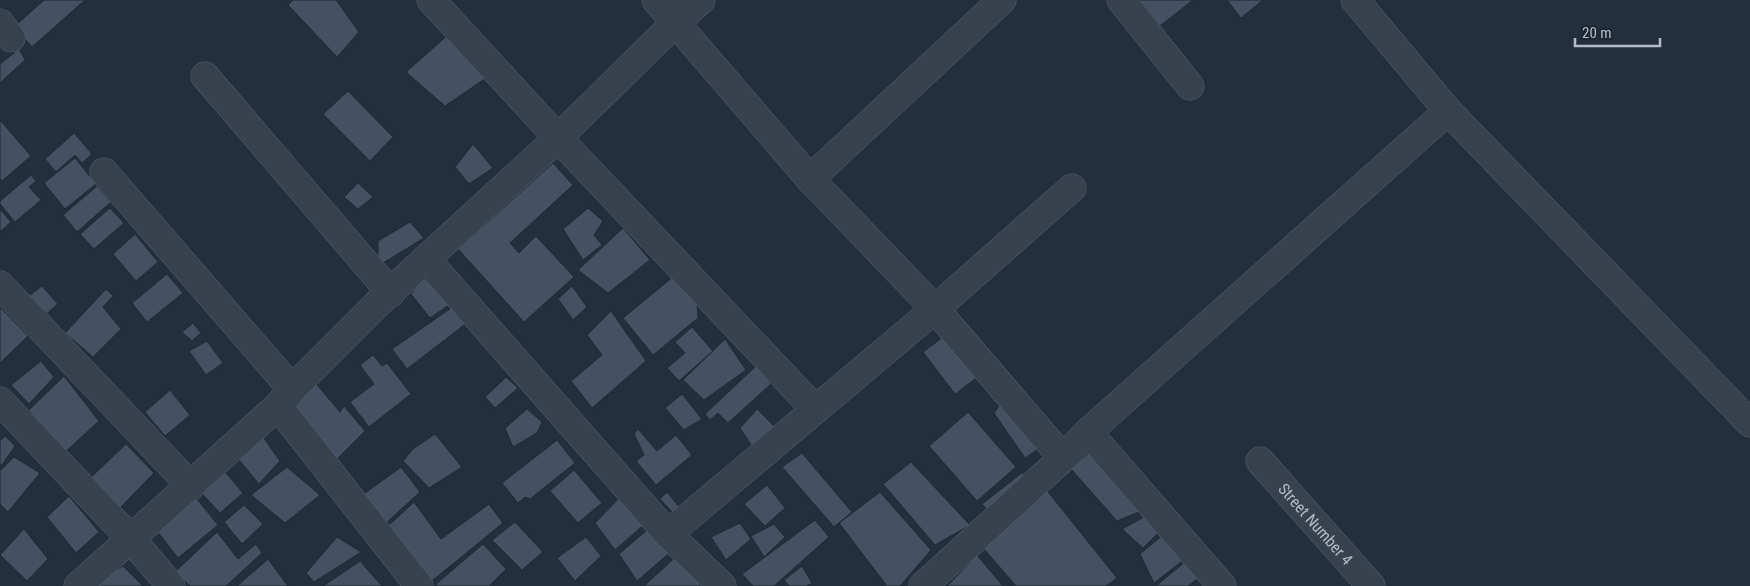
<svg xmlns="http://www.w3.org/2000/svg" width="1750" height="586" font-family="'Roboto Condensed',sans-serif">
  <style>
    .building { fill: #455162; stroke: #1f2835 }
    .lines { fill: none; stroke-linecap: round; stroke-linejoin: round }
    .minor-casing { stroke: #565f6c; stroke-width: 29 }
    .tertiary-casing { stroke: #565f6c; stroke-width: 29 }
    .minor { stroke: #38414e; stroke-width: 28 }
    .tertiary { stroke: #38414e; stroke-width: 28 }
    .labels { text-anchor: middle; stroke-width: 4; stroke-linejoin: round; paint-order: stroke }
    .street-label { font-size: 16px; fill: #b4bcc9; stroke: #1d2633 }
  </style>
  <rect width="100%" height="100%" fill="#242f3e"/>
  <!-- building -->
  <path class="building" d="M44,0H85L32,47L14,27Z
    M293,0H336L359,32L337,57L288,5Z
    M1139,0H1193L1160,26Z
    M1227,0H1263L1241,18Z
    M449,34L486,78L445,106L406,72Z
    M19,49L25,60L0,83V64Z
    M348,91L393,137L370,161L323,114Z
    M0,120L31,156L2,181L0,178Z
    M74,133L92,154L82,163L75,155L56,172L45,159Z
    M473,144L493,168L469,184L455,167Z
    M75,158L96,184L65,209L44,183Z
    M553,163L573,185L510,243L519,253L536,236L574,277L524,322L458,249Z
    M31,175L36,181L29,187L41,200L15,222L0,204V201Z
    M358,183L373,197L358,209L344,197Z
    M97,186L111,202L77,232L63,215Z
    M110,208L124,223L94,249L80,234Z
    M588,208L603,221L594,235L602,245L583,260L563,229Z
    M0,209L11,222L0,232Z
    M410,222L424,238L378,266V241Z
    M623,228L650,260L608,293L578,270Z
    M135,234L158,262L136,281L113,254Z
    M167,274L183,293L147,322L132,303Z
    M425,274L449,305L430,318L411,294Z
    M674,276L697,303L698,318L653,355L623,318Z
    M42,286L58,304L43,317L29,296Z
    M572,286L587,307L573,320L558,299Z
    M106,289L113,296L103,307L121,329L93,357L65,333Z
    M454,306L468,322L407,369L392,349Z
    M0,307L28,336L0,363Z
    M611,311L646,361L592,408L571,381L602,355L587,335Z
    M193,323L201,333L192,341L182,332Z
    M692,327L713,351L679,381L667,368L685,353L675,342Z
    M947,334L979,376L955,394L923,352Z
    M725,339L746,370L704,400L683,380Z
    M207,341L223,363L206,375L189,351Z
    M373,355L382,366L387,363L411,394L369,427L350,402L374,384L360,365Z
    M41,361L54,377L29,404L11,385Z
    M757,365L771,384L728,423L718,413L710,420L705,414Z
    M64,376L99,421L63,454L29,410Z
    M506,377L518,388L495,408L485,397Z
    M313,380L340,412L344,406L365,431L337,459L286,404Z
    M170,390L190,415L165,436L145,412Z
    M682,394L702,419L684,430L665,408Z
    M1006,396L1041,447L1025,458L994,413Z
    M527,409L542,422L537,433L513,447L505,428Z
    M757,409L778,430L757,454L740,428Z
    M968,412L1016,467L977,501L929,446Z
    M638,429L657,451L676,435L692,455L656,485L636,461L644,455L634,434Z
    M261,434L280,461L259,484L234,454Z
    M435,434L462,467L429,488L403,461L413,449Z
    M5,436L15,446L1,466L0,464V441Z
    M557,440L575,463L530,499L525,497L518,503L502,483Z
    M126,444L154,473L115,513L86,482Z
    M1093,449L1146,509L1117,521L1071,469Z
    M802,453L852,512L834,527L782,467Z
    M14,457L40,473L8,512L0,504V471Z
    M217,462L243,493L220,513L193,484Z
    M911,462L970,525L935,545L883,484Z
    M287,467L320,495L285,523L251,495Z
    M401,467L420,492L384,525L357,499Z
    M574,470L602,503L578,523L550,491Z
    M1023,472L1025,486L990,514L982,504Z
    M767,485L785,508L765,526L744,504Z
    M188,488L218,525L178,558L150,522Z
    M1045,488L1117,578L1106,586H1016L984,549Z
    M625,492L647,522L615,550L595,523Z
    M667,492L680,508L673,513L660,499Z
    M880,492L931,550L900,586H887L839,523Z
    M69,496L99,532L76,553L47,517Z
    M414,502L441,539L489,504L503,523L432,581L387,527Z
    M244,505L263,524L242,544L224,522Z
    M1146,516L1161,530L1143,548L1122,529Z
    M815,520L829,537L774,586H753L742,574Z
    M515,522L543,552L522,570L492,540Z
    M740,523L751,539L726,560L711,537Z
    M654,524L674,549L637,581L619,554Z
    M774,524L785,537L764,557L751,536Z
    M24,529L48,559L27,581L0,555Z
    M1169,530L1190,555L1154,583L1140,554Z
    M217,532L238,559L256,544L262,553L226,586H190L175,572Z
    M337,537L361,552L314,582L306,573Z
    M586,537L601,556L575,581L557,558Z
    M483,544L506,569L489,586H437L436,584Z
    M680,553L704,581L699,586H646L645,585Z
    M977,555L1003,586H947Z
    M1192,556L1205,573L1188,586H1156Z
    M268,559L288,586H237Z
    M360,561L382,586H323Z
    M123,566L143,586H89Z
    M802,566L812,583L807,586H789L784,580Z"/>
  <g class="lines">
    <defs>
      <g id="minor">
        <path d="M431,0L558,138L815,409"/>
        <path d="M656,0L810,179L935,309L1063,458"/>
        <path d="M1121,0L1190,86"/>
        <path d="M0,23L11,38"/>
        <path d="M205,76L391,293"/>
        <path d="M104,172L292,389"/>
        <path d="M810,179L1002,0"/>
        <path d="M426,259L668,534L722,586"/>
        <path d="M0,285L191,486"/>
        <path d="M0,401L131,539L171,586"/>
        <path d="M278,406L419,586"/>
        <path d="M1088,432L1222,586"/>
        <path id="s1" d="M1260,461L1371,586"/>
        <path d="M668,534L935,309L1072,188"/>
        <path d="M78,586L278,406L292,389L377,304L558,138L676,22L701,0"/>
        <path d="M923,586L1063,458L1088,432L1448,111"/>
      </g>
      <path id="tertiary" d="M1355,0L1448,111L1750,423"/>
    </defs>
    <!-- minor casing -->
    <use href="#minor" class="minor-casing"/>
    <!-- tertiary casing -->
    <use href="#tertiary" class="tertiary-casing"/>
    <!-- minor -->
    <use href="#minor" class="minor"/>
    <!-- tertiary -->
    <use href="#tertiary" class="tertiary"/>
  </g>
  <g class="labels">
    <!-- street labels -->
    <g class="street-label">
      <text dy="6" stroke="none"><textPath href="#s1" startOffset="84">Street Number 4</textPath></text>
    </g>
  </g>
  <!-- scale -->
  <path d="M1575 38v8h85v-8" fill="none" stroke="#b4bcc9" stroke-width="2.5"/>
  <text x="1582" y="38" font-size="15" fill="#b4bcc9" stroke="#1d2633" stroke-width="4" paint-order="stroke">20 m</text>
</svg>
